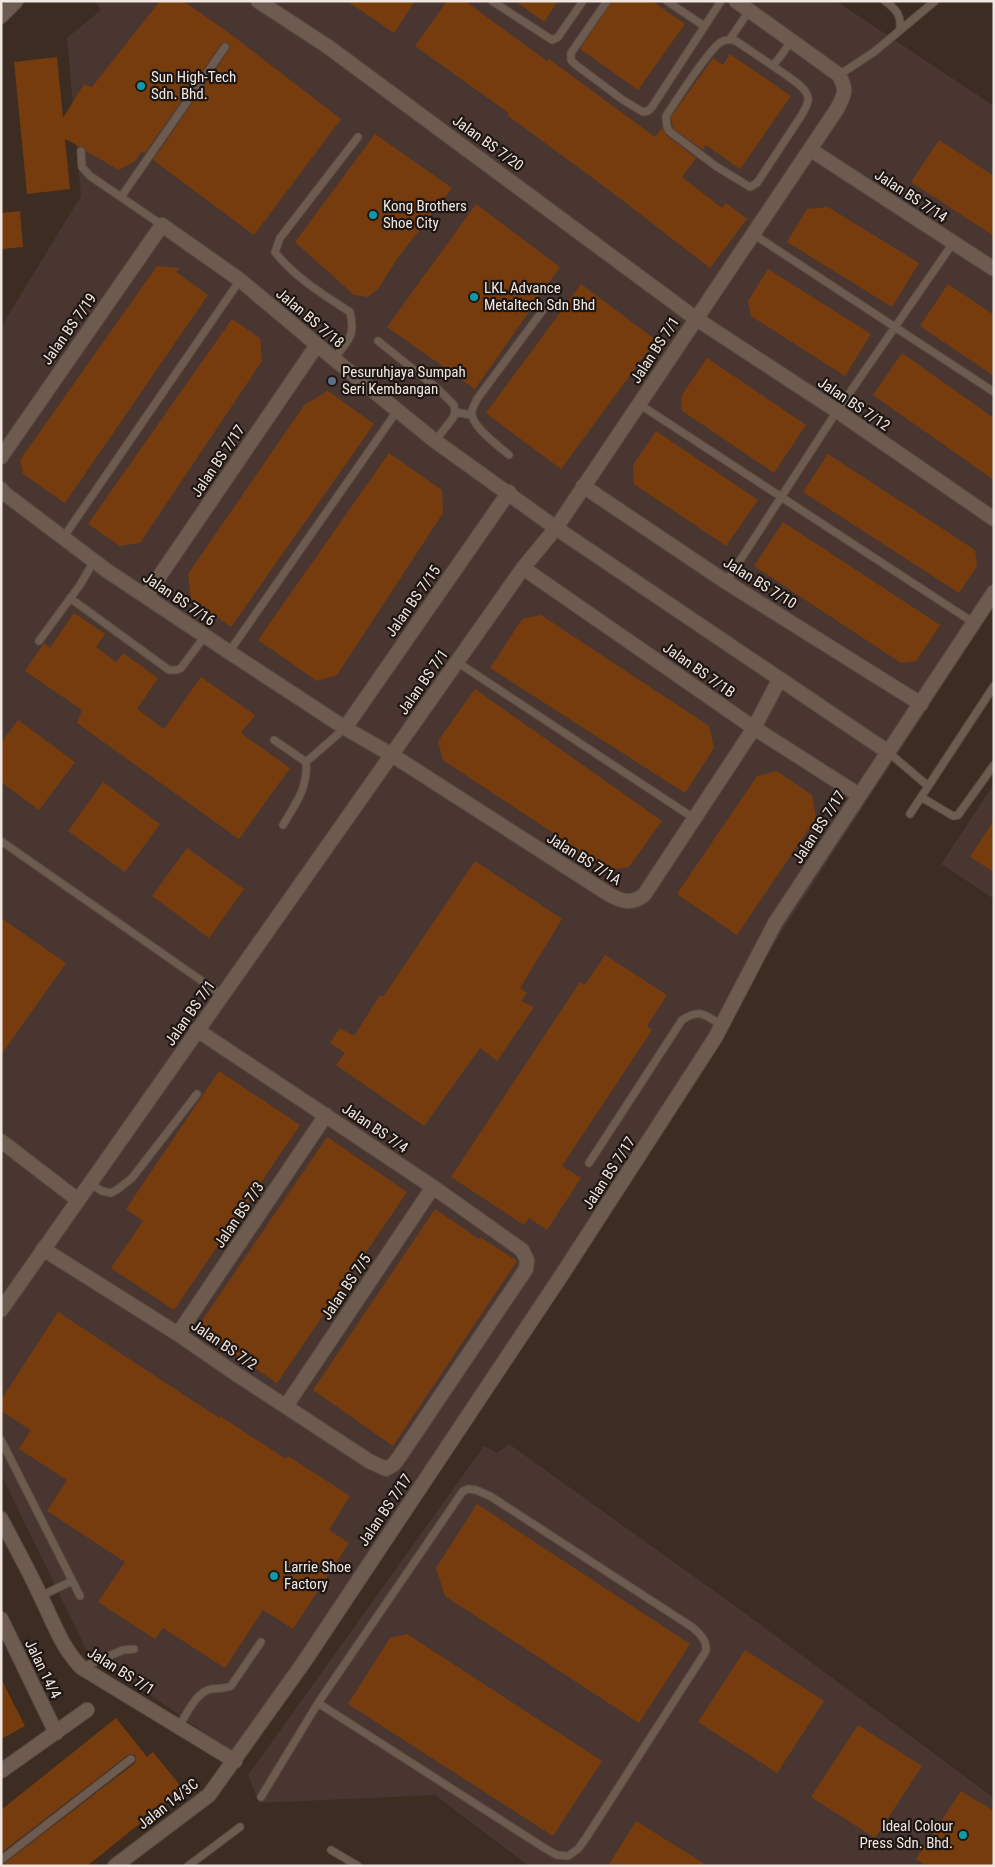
<svg xmlns="http://www.w3.org/2000/svg" width="995" height="1867" font-family="'Roboto Condensed',sans-serif">
  <style>
    .industrial { fill: #493631 }
    .building { fill: #773c0e }
    .lines { fill: none; stroke-linecap: round; stroke-linejoin: round }
    .service-casing { stroke: #594b42; stroke-width: 9 }
    .minor-casing { stroke: #594b42; stroke-width: 16 }
    .service { stroke: #6d5b50; stroke-width: 7 }
    .minor { stroke: #6d5b50; stroke-width: 14 }
    .culture-dot { fill: #0f9aa8; stroke: #1e1612; stroke-width: 2 }
    .service-dot { fill: #5c6f8a; stroke: #1e1612; stroke-width: 2 }
    .labels { text-anchor: middle; stroke-width: 4.5; stroke-linejoin: round; paint-order: stroke }
    .poi-label { font-size: 15px; fill: #f1e7e0; stroke: #1e1612; text-anchor: start }
    .street-label { font-size: 15px; fill: #f1e7e0; stroke: #1e1612 }
  </style>
  <rect width="100%" height="100%" fill="#3c2c22"/>
  <!-- industrial -->
  <path class="industrial" d="M95,1H836L994,106V606L409,1504L232,1752L87,1651L1,1474V327L81,196L67,38L101,10Z
    M994,784V899L941,864Z
    M509,1444L738,1608L994,1798V1866H529L435,1795L259,1803L248,1775L484,1446L497,1453Z"/>
  <!-- building -->
  <path class="building" d="M160,1H183L229,33L341,119L254,235L153,160L229,50L230,45L226,42L221,44L145,153L142,151L135,161L119,170L86,151L84,147L78,146L65,139L70,189L27,194L14,62L57,57L63,118L84,84L92,87Z
    M347,1H415L394,33Z
    M447,1H465L547,61L549,59L655,137L662,128L666,135L696,158L682,177L722,208L726,203L747,219L710,268L613,193L507,115L509,113L415,46Z
    M515,1H558L544,22Z
    M612,1H652L685,24L638,90L580,49Z
    M730,54L791,96L740,169L706,145L703,150L673,128L671,117L713,58L723,65Z
    M375,134L452,188L397,259L378,289L368,297L354,295L295,242Z
    M939,140L994,176V236L911,182Z
    M476,204L560,267L475,389L387,327Z
    M828,207L919,263L892,307L787,242L807,209Z
    M20,211L23,247L1,249V213Z
    M157,266L179,268L176,272L208,295L65,503L23,474L20,460Z
    M768,269L871,334L845,376L751,316L748,301Z
    M581,284L656,340L561,469L486,413Z
    M948,284L994,315V376L920,326Z
    M232,319L260,338L262,361L140,543L120,546L88,524Z
    M902,353L994,418V480L873,395Z
    M707,358L806,425L774,473L681,410L682,395Z
    M328,391L374,424L231,627L191,599L188,574L305,404Z
    M656,431L758,500L726,546L634,484L633,465Z
    M389,453L442,490L443,513L337,675L317,681L258,640Z
    M828,454L975,550L977,566L959,593L803,492Z
    M783,522L940,625L916,661L901,663L754,566Z
    M74,613L105,634L96,647L116,662L123,653L158,678L137,709L164,729L201,677L255,715L241,733L290,768L239,839L77,723L82,710L25,671L44,643L50,648Z
    M541,615L709,726L714,748L685,793L490,668L522,619Z
    M475,689L662,821L629,867L609,870L443,760L438,741Z
    M18,720L75,762L39,810L1,782V743Z
    M777,771L812,795L816,818L737,935L677,894L757,776Z
    M103,782L160,824L125,872L68,831Z
    M994,820V872L970,857Z
    M187,848L244,889L209,938L152,896Z
    M475,861L562,919L520,988L527,993L521,1001L534,1007L497,1061L480,1048L424,1126L336,1065L345,1053L330,1043L340,1028L354,1036L380,995L383,997Z
    M1,918L66,963L1,1055Z
    M605,955L667,995L647,1026L652,1030L562,1166L581,1178L547,1230L529,1218L524,1225L451,1177L580,982L585,985Z
    M219,1071L300,1125L174,1310L111,1268L143,1221L126,1209Z
    M327,1137L407,1192L277,1383L197,1328Z
    M435,1209L479,1239L480,1237L517,1261L393,1446L313,1390Z
    M58,1312L219,1418L220,1416L286,1459L288,1456L350,1496L329,1530L349,1543L293,1629L263,1610L225,1668L163,1628L155,1639L98,1602L125,1562L47,1511L67,1480L19,1449L31,1430L1,1411V1400Z
    M477,1504L690,1644L639,1723L445,1596L436,1568Z
    M407,1634L602,1761L553,1836L348,1704L390,1638Z
    M745,1650L824,1701L777,1773L698,1722Z
    M1,1679L25,1726L1,1739Z
    M116,1718L147,1757L153,1752L183,1789L87,1866H1L135,1763L136,1759L135,1755L131,1754L128,1755L1,1853V1810Z
    M858,1725L922,1766L875,1838L811,1797Z
    M961,1791L994,1811V1866H927L916,1859Z
    M636,1821L708,1866H608Z"/>
  <g class="lines">
    <defs>
      <path id="service" d="M492,1L552,40L558,37L583,1
        M607,1L571,53V60L576,65L623,100L643,112L648,111L652,107L721,1
        M667,1L704,26
        M885,1C897,10 901,15 900,29
        M730,39L749,11
        M773,66L736,41C730,39 726,39 721,42C708,50 676,101 666,116L667,127L669,131L717,167L750,187L757,183L803,113C805,108 809,103 808,98C808,87 782,73 773,66L791,42
        M839,75L874,52L935,1
        M81,151L82,167L90,176L162,225
        M121,197L225,47
        M753,234L994,392
        M378,341L438,389L454,405L455,412L453,418L435,441
        M334,359C348,340 356,337 350,312C325,296 293,276 275,252L280,238L358,137
        M639,404L974,623
        M455,412L471,415
        M509,455C499,446 472,427 472,414C471,409 475,404 477,399L546,306
        M63,538L240,280
        M726,582L837,411L953,243
        M70,598L169,670H177L181,668L205,636
        M39,641L80,585L94,561
        M229,652L397,411
        M457,662L695,819
        M274,740L306,762
        M888,752L928,786
        M921,797L953,816L958,815L994,765
        M910,814L994,686
        M283,825C296,803 308,788 306,762L345,728
        M1,841L222,995
        M589,1163L682,1020C700,1008 706,1015 722,1026
        M89,1183L102,1191L111,1193L118,1189L132,1178L197,1094
        M1,1440L80,1596
        M468,1489L476,1490L490,1496L692,1627C700,1634 707,1640 706,1651L586,1838L578,1849L568,1856L557,1855L546,1849L318,1703L463,1491Z
        M41,1596L72,1581
        M83,1667L123,1650L134,1649
        M179,1726C187,1714 196,1692 211,1689C218,1688 223,1689 231,1686L261,1642
        M261,1797L318,1703
        M331,1850L358,1866
        M1,1860L131,1759
        M188,1866L240,1827"/>
      <path id="minor" d="M258,1L327,46L695,318L837,411L994,519
        M1,16L16,1
        M811,150L994,269
        M1,457L162,225L240,280L334,359L435,441L556,528L888,752
        M583,486L726,582L921,704
        M1,489L4,493L106,570L229,652L345,728L392,755L610,895C623,902 632,904 644,895L754,728L779,680
        M523,568L754,728L859,795
        M146,596L317,345
        M345,728L509,492
        M1,1141L78,1200
        M43,1249L178,1334L230,1370L369,1461L386,1469L394,1464L400,1456L526,1269L527,1260L522,1250L433,1187L197,1030
        M1,1310L523,568L556,528L837,109C845,94 847,90 839,75L736,1
        M178,1334L326,1115
        M286,1406L433,1187
        M1,1519C14,1544 28,1569 40,1595C53,1621 61,1647 82,1668L235,1761
        M1,1619L56,1733
        M1,1771L87,1710
        M115,1866L209,1795L304,1662L565,1270L715,1038L775,923L994,592"/>
    </defs>
    <!-- service casing -->
    <use href="#service" class="service-casing"/>
    <!-- minor casing -->
    <use href="#minor" class="minor-casing"/>
    <!-- service -->
    <use href="#service" class="service"/>
    <!-- minor -->
    <use href="#minor" class="minor"/>
  </g>
  <!-- markers -->
  <g class="culture-dot">
    <circle cx="141" cy="86" r="5"/>
    <circle cx="373" cy="215" r="5"/>
    <circle cx="474" cy="297" r="5"/>
    <circle cx="274" cy="1576" r="5"/>
    <circle cx="963" cy="1835" r="5"/>
  </g>
  <circle class="service-dot" cx="332" cy="381" r="5"/>
  <g class="labels">
    <!-- poi labels -->
    <g class="poi-label">
      <text x="151" y="82">Sun High-Tech<tspan x="151" dy="17">Sdn. Bhd.</tspan></text>
      <text x="383" y="211">Kong Brothers<tspan x="383" dy="17">Shoe City</tspan></text>
      <text x="484" y="293">LKL Advance<tspan x="484" dy="17">Metaltech Sdn Bhd</tspan></text>
      <text x="342" y="377">Pesuruhjaya Sumpah<tspan x="342" dy="17">Seri Kembangan</tspan></text>
      <text x="284" y="1572">Larrie Shoe<tspan x="284" dy="17">Factory</tspan></text>
      <text x="953" y="1831" text-anchor="end">Ideal Colour<tspan x="953" dy="17">Press Sdn. Bhd.</tspan></text>
    </g>
    <!-- street labels -->
    <g class="street-label">
      <text transform="translate(488 143) rotate(36)" y="5">Jalan BS 7/20</text>
      <text transform="translate(911 196) rotate(33)" y="5">Jalan BS 7/14</text>
      <text transform="translate(310 318) rotate(40)" y="5">Jalan BS 7/18</text>
      <text transform="translate(69 329) rotate(-55)" y="5">Jalan BS 7/19</text>
      <text transform="translate(655 350) rotate(-57)" y="5">Jalan BS 7/1</text>
      <text transform="translate(854 404) rotate(34)" y="5">Jalan BS 7/12</text>
      <text transform="translate(218 461) rotate(-56)" y="5">Jalan BS 7/17</text>
      <text transform="translate(760 583) rotate(32)" y="5">Jalan BS 7/10</text>
      <text transform="translate(179 599) rotate(34)" y="5">Jalan BS 7/16</text>
      <text transform="translate(413 601) rotate(-55)" y="5">Jalan BS 7/15</text>
      <text transform="translate(699 670) rotate(35)" y="5">Jalan BS 7/1B</text>
      <text transform="translate(423 682) rotate(-55)" y="5">Jalan BS 7/1</text>
      <text transform="translate(819 827) rotate(-57)" y="5">Jalan BS 7/17</text>
      <text transform="translate(584 859) rotate(32)" y="5">Jalan BS 7/1A</text>
      <text transform="translate(190 1013) rotate(-55)" y="5">Jalan BS 7/1</text>
      <text transform="translate(375 1128) rotate(34)" y="5">Jalan BS 7/4</text>
      <text transform="translate(609 1173) rotate(-57)" y="5">Jalan BS 7/17</text>
      <text transform="translate(239 1215) rotate(-56)" y="5">Jalan BS 7/3</text>
      <text transform="translate(346 1287) rotate(-56)" y="5">Jalan BS 7/5</text>
      <text transform="translate(224 1345) rotate(34)" y="5">Jalan BS 7/2</text>
      <text transform="translate(385 1510) rotate(-56)" y="5">Jalan BS 7/17</text>
      <text transform="translate(43 1669) rotate(64)" y="5">Jalan 14/4</text>
      <text transform="translate(121 1671) rotate(32)" y="5">Jalan BS 7/1</text>
      <text transform="translate(168 1804) rotate(-38)" y="5">Jalan 14/3C</text>
    </g>
  </g>
  <!-- border -->
  <rect width="995" height="1867" fill="none" stroke="#f1e7e0" stroke-width="5"/>
</svg>
